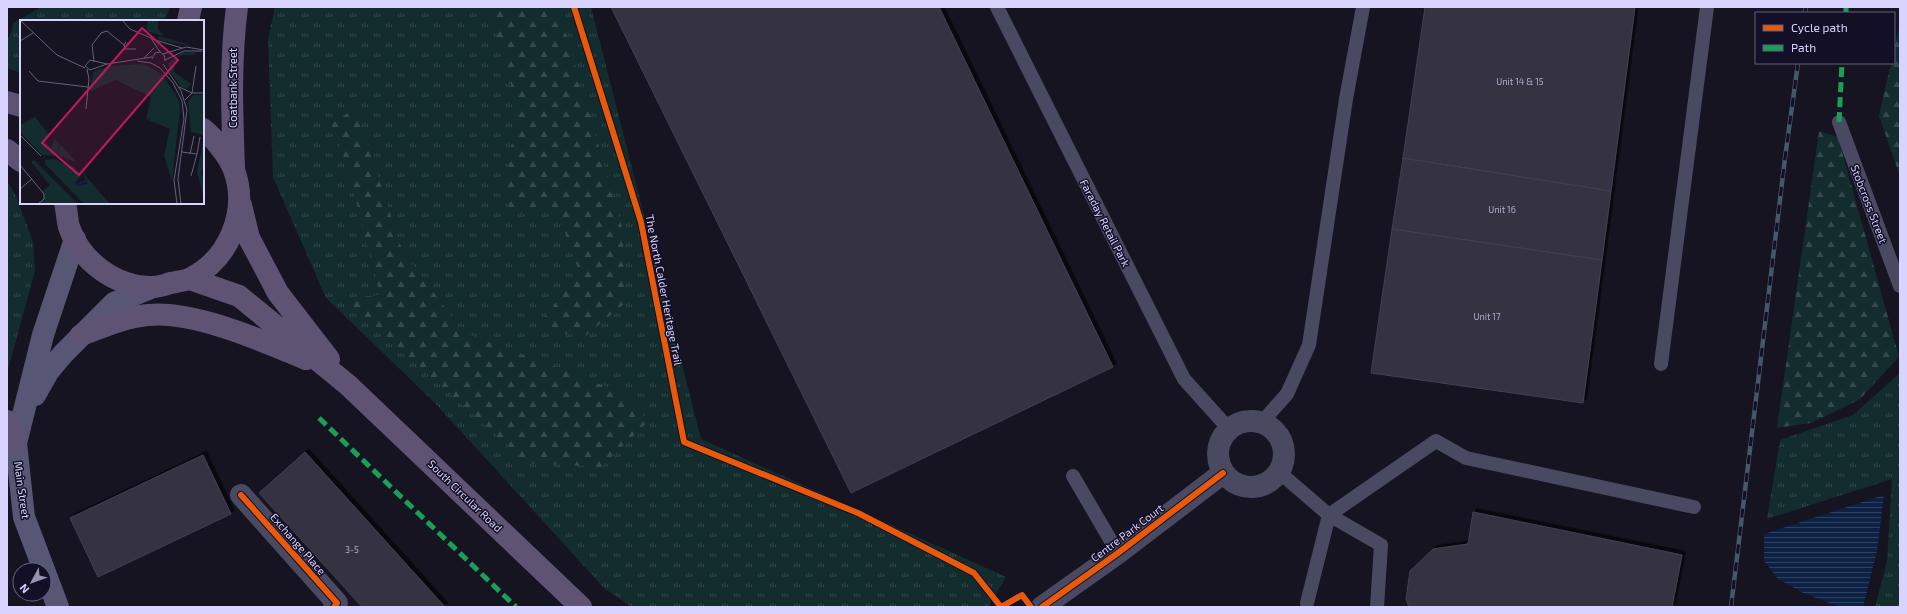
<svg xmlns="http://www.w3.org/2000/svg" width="1907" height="614" font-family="'Exo 2',sans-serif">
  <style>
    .grass { fill: url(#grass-tufts) }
    .forest { fill: url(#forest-firs) }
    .water { fill: url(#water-rules) }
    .building { fill: #343243; stroke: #433f54; filter: url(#shadow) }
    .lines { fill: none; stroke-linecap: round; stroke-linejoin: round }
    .lane { stroke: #4a4962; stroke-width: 14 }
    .street { stroke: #4a4962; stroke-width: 22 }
    .secondary { stroke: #575674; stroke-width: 22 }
    .primary { stroke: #5e5373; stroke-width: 22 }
    .rail-casing { stroke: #43596b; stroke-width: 4.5 }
    .rail { stroke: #130f26; stroke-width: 3; stroke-dasharray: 9; stroke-linecap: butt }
    .quiet { stroke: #1a9f57; stroke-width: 5; stroke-dasharray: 10 5; stroke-linecap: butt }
    .cycleway-casing { stroke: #130f26; stroke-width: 8 }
    .cycleway { stroke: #e8590c; stroke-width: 6 }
    .labels { text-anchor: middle; stroke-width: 3; stroke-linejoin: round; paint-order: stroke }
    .number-label { font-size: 9px; fill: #b0acd0 }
    .street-label { font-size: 11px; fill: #d9d4ff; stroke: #130f26 }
    .inset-river { fill: none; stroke: #0d2144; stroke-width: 2 }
    .inset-road { fill: none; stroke: #64617a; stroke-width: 1 }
    .view { fill: #c2185b; fill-opacity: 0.15; stroke: #c2185b; stroke-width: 2 }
    .inset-edge { fill: none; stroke: #d9d4ff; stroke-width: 2 }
  </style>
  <defs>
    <pattern id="grass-tufts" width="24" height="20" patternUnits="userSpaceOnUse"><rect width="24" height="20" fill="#132c2d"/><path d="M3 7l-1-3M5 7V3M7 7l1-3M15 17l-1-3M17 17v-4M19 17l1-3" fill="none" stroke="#354a4c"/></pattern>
    <pattern id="forest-firs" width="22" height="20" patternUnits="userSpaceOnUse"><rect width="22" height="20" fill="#132c2d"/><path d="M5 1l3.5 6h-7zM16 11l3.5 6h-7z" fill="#354a4c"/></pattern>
    <pattern id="water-rules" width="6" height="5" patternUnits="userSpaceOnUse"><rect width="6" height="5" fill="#0d2144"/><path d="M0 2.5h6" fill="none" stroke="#304060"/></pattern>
    <filter id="shadow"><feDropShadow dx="3.5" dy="-3.5" stdDeviation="0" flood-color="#0009"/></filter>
  </defs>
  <rect width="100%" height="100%" fill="#161421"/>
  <!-- grass -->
  <path class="grass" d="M41,7H170L165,21H21V73L7,68V40L12,31L13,23Z
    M275,7H591L701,439L1006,577L988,607H632L605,589L434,402L326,298L273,177L268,39Z
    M7,181L16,196L33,242L35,271L7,373Z
    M1900,373V607H1875L1887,561L1892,479L1767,519L1780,440L1853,415Z"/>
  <!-- forest -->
  <path class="forest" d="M489,7H558L623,230L624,304L584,337L537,328L579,271L556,207L511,214L504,183L519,113Z
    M1900,24V177L1879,116L1891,63H1894V50Z
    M356,108L402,250L463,332L628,395L648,422L601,467L527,463L345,299L380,295L347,165L331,124Z
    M1819,131L1838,137L1899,357L1859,400L1811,423L1777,428Z"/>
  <!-- water -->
  <path class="water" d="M1884,495L1877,551L1863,607H1840L1803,593L1778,579L1764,561V534Z"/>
  <!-- building -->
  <path class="building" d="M611,7H939L1113,367L851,493Z
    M1425,7H1635L1611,191L1403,158Z
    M1403,158L1611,191L1602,260L1392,229Z
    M1392,229L1602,260L1583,403L1371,373Z
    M305,452L445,607H362L259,493Z
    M203,455L231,514L98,577L70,518Z
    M1473,512L1682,555L1672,607H1409L1406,599L1410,571L1433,549L1468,544Z"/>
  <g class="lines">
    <!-- lane -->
    <path class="lane" d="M997,7L1184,379L1229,429
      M1839,122L1900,286
      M1661,364L1707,7
      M1262,422L1287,394L1309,345L1346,99L1363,7
      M1279,472L1329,515L1381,545L1377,607
      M1073,476L1118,553
      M1307,603L1329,515L1436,441L1466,458L1694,507"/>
    <!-- street -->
    <path class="street" d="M1218 454a33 33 0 1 1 66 0a33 33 0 1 1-66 0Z
      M241,495L337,603L334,607
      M1042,607L1118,553L1223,473"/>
    <!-- secondary -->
    <path class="secondary" d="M35,395L48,372L63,354L114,303L153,287
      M58,607L24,517L16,443L43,335L75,239"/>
    <!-- primary -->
    <path class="primary" d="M188,21L191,7
      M7,102L21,106
      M7,150L21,161
      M234,167C232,114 230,60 237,7
      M65,203C67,211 67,220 69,227C81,262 116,287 152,287C158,287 165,285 170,283C176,282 185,281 191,278C229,259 249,211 234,170C229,156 214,138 203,129
      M241,205L249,238L278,293L329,359
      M190,279L239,296L348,385L581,607
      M81,335C103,327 125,317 148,315C193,310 263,341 306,359
      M7,421L16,443"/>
    <defs>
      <path id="rail" d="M1805,13L1806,7
        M1731,607L1785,158L1798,63"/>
    </defs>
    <!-- rail casing -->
    <use href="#rail" class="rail-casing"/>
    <!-- rail -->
    <use href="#rail" class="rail"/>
    <!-- quiet -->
    <path class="quiet" d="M1846,13V7
      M1839,122L1842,63
      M319,418L516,607"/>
    <defs>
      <path id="cycleway" d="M574,7L641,222L684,442L858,513L974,573L1001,607L1022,595L1031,607
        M241,495L337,603L334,607
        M1042,607L1118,553L1223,473"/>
    </defs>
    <!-- cycleway casing -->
    <use href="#cycleway" class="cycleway-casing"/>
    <!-- cycleway -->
    <use href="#cycleway" class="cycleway"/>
  </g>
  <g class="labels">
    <!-- number labels -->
    <g class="number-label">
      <text x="1520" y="85">Unit 14 &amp; 15</text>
      <text x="1502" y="213">Unit 16</text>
      <text x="1487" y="320">Unit 17</text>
      <text x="352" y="553">3-5</text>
    </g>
    <!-- street labels -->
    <g class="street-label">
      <text transform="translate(233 88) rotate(-90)" y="4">Coatbank Street</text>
      <text transform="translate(1869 204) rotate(69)" y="4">Stobcross Street</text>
      <text transform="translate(1105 223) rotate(63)" y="4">Faraday Retail Park</text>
      <text transform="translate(664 290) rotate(79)" y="4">The North Calder Heritage Trail</text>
      <text transform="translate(22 490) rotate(82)" y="4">Main Street</text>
      <text transform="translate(465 496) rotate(44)" y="4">South Circular Road</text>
      <text transform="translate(1127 533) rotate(-37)" y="4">Centre Park Court</text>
      <text transform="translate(298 544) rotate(49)" y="4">Exchange Place</text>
    </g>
  </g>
  <!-- overview -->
  <g transform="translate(20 20)">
    <rect width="184" height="184" fill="#161421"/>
    <path d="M128,0H138V9L144,16L126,11ZM139,16L170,25V26L143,21L138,19ZM174,32L175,35H163L156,38L154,52L171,64L166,69L161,67L149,50L148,43L162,33ZM124,44L142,54L155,74L160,89L152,161L144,135L150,109L126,99L131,77L96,60L71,71L70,67L73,52L77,50L92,46ZM174,75H184V115L171,112L168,81ZM15,97L30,116L23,119L27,124L31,128L35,119L39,124L37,136L22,135L0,112V105ZM14,140L58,184H19L24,179L23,171L30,165L11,142Z" fill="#132c2d"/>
    <path d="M122,45L121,48L134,54L133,56L114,51L99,57V52L103,48ZM111,55L112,61L117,63L119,60L133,69H146L155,73L160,85L158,104L152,102L150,87L156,86L112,66L108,62ZM132,79L146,94L147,107L127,98ZM175,85H184V108L176,105ZM184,118V144L181,154L184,159V180L177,151ZM40,124L56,142L38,135ZM35,139L54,147L61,156L55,163L57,165L67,164L63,153L90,184H64L25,144V140Z" fill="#132c2d"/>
    <path class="inset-river" d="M56,165L68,160"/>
    <path class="inset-road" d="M0,0L37,35L65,48M102,0L110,9L131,18L140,32M132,19L162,28M0,21L13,13M104,25L105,29H116M143,34L166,27L184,30M124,38L134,28M132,39L135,33L140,32L144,35L145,41M145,40L164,31H182M117,41L131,43L140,48L153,63L162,81L164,99L154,160L157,184M74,42L72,25L81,13L87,11L104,25L106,22M87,44L70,50L65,46L70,40L87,44L132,37M143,44L161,71L167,90L158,159L161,184M9,51L18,61L68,67M159,67L172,73H184M165,80L172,73L176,46M66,89L69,59L67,49M0,115L21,136M162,132L177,134L171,156M170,134L174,116M177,134L180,117M0,145L24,174V179L18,184M0,169L12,159"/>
    <path class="view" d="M122,8L158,40L59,155L22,123Z"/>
    <rect width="184" height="184" class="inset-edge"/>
  </g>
  <!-- border -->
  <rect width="1907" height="614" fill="none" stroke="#d9d4ff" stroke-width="16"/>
  <!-- legend -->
  <rect x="1755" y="12" width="140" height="52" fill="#130f26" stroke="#625e7d"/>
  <rect x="1763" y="25" width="20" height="6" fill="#e8590c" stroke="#625e7d"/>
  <text x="1791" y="32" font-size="12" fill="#d9d4ff">Cycle path</text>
  <rect x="1763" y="45" width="20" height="6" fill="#1a9f57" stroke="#625e7d"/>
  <text x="1791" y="52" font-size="12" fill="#d9d4ff">Path</text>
  <!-- north arrow -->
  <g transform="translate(32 582) rotate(229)"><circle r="19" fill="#130f26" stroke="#625e7d"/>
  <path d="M0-3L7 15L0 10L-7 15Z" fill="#9591b1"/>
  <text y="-6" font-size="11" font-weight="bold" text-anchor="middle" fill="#d9d4ff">N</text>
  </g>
</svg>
